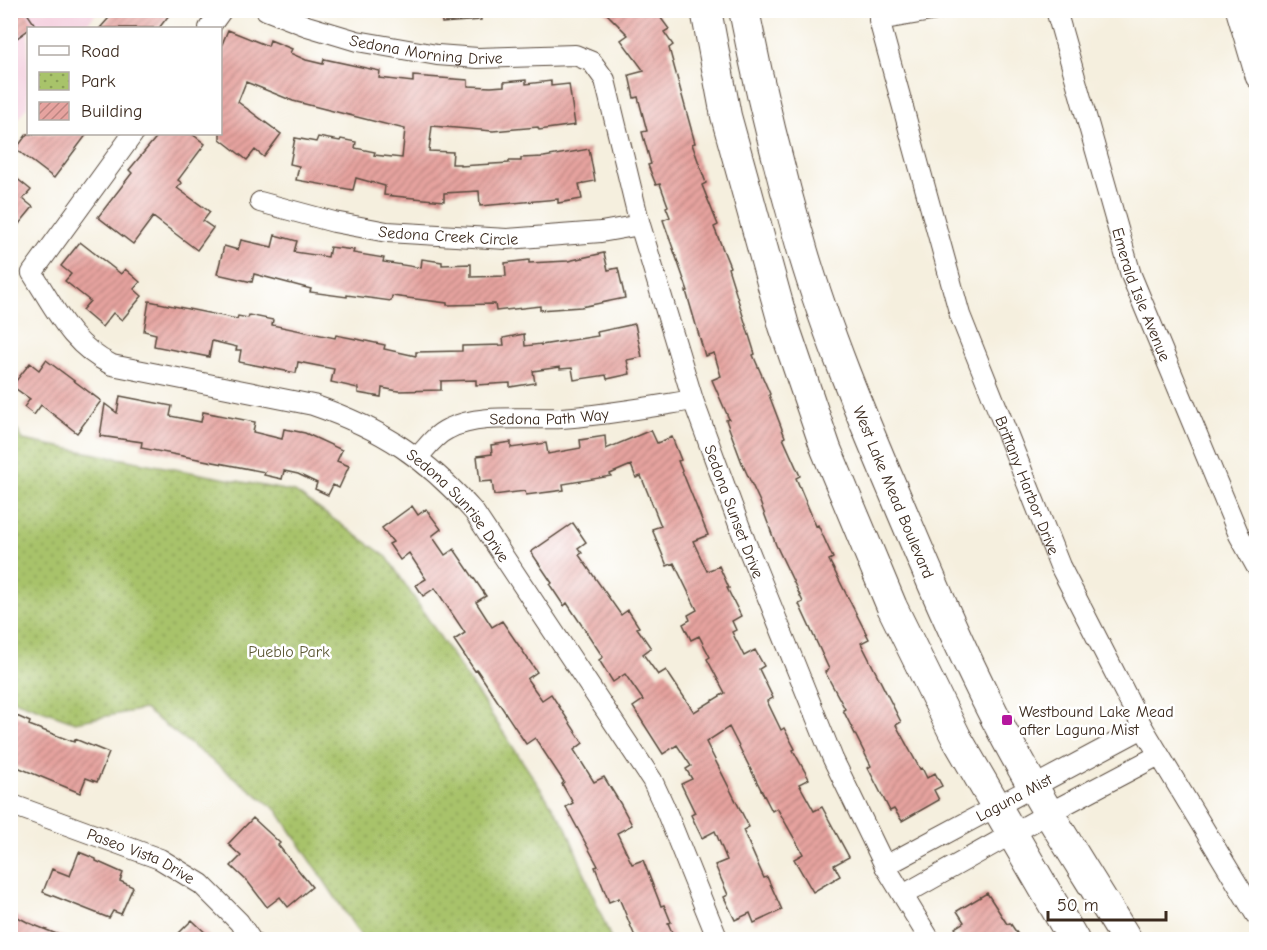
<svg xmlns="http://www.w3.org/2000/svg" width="1267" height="950" font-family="'Comic Neue',sans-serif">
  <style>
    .built { fill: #f4cfde }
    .park { fill: url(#park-dots); stroke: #727644; stroke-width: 1.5 }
    .building { fill: url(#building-hatch) }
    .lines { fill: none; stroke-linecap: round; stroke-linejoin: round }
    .street-casing { stroke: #57483b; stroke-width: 22 }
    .primary-casing { stroke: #57483b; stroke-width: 32 }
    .street { stroke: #fff; stroke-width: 20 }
    .primary { stroke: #fff; stroke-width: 30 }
    .poi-dot { fill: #b5179e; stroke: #fff; stroke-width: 2 }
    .labels { text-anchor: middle; stroke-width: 5; stroke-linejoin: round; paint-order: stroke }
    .street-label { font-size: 16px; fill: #3b2a1e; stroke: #fff }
    .park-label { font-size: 16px; fill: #5c5835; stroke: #fff }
    .poi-label { font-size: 16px; fill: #3b2a1e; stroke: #fff; text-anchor: start }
  </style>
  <defs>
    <pattern id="park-dots" width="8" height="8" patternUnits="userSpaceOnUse" patternTransform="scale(1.5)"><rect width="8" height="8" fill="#a8c36a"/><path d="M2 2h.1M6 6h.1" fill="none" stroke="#8a9f57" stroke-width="1.8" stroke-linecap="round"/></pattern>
    <pattern id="building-hatch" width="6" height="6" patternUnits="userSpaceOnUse" patternTransform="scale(1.5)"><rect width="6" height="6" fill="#e6a39f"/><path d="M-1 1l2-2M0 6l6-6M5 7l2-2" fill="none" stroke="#bc8581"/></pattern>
  </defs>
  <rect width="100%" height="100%" fill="#fff"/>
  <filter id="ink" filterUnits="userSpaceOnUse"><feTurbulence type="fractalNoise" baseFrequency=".0167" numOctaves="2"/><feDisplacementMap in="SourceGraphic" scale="12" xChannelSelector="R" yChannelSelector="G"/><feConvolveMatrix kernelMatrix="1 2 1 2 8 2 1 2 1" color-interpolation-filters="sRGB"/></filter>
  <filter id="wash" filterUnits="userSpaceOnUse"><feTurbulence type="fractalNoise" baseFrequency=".008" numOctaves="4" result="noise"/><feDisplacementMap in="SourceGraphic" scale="24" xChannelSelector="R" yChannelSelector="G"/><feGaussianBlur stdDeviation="1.35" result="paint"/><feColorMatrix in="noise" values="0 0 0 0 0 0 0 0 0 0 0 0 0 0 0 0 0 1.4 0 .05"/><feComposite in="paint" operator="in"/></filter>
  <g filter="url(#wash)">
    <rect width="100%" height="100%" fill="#f5efde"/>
    <!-- built -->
    <path class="built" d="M11,11H98L84,28H28V105L11,130Z"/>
    <!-- park -->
    <path class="park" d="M11,420L23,440L295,492L387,557L566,827L611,939H363L277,810L144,709L75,722L11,699Z"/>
    <g id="blocks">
      <!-- building -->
      <path class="building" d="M10,10H25L35,25L10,43Z
        M116,10H173L159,28H100Z
        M441,10H480L481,20L442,23Z
        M603,10H655L669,29L664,32L673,45L669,48L695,143L692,144L706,183L702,185L718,225L714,227L730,267L728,268L755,354L753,355L770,394L769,395L785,437L783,438L800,476L796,478L816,526L818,525L833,558L829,560L869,639L861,643L901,722L896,725L920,769L922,768L927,778L935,773L942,786L934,790L939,800L902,821L894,809L890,811L868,768L871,766L843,710L845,709L825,672L829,669L799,604L803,602L776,545L760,502L742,463L726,420L729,419L712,380L721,376L714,353L705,356L686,291H688L663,220L670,217L666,207L668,206L660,184L656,185L648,165L651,164L642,132L647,131L638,97L634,98L629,75L644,71L621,40L628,35Z
        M228,30L268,46L270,40L292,49L290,53L306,60L323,64L324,59L380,71L379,78L413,82V76L468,80V86L491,87L504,86V82L526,80V84L551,81V86L569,84L575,125L539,130L538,127L493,131L432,126L429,151L453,152L452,164H460V166L509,163V161H521V158L544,157L589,149L595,181L579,184L582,199L558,203V199L480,206L479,191L444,193V201L384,195L385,186L356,178L353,190L296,180L299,166L290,164L295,138L316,142L318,137L340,141L341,139L356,142L355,148L375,152L374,155L402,158L405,129L293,101L246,82L238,102L281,134L264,157L255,150L247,160L220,139V49Z
        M27,134H87L54,178L16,149Z
        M159,134H192L205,144L178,180L182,183L177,188L210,212L203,221L213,228L197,250L153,217L133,244L98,217L132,173L129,170Z
        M10,173L31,190L23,199L33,207L10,235Z
        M275,235L297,241L294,252L328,257L330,247L354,250L353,253L384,258L383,262L421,268L422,259L442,262V265L471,264V277L506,276L505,263L529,260V263L568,261L604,253L608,270L618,268L625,298L581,307L540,310V306L496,311L495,304L447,305V303L392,296L391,301L347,295V297L310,292L311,289L254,274L252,282L217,274L224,246L238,250L241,240L272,247Z
        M80,242L121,274L125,269L140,282L134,289L142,296L122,320L113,313L102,327L82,310L90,301L65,281L71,274L61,266Z
        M149,301L237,319L238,316L248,318L249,315L273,320L272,325L335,338L336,335L361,340L385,345L384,349L416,356V352L462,351V346L504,345L503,338L524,334L525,346L541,344V345L598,336L597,332L635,324L642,357L627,360L630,374L607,379L606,375L574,380L572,368L560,369V367L533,371L535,383L510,387V383L476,385V380L441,381V390L398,391L382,388L381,397L358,393V388L331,382L334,369L298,362L296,373L239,362L241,350H236L237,347L212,341L209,357L154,346L156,334L144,331Z
        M46,360L101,401L77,433L41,405L34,415L24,407L30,399L12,386L30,363L39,370Z
        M120,396L172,406L170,416L201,422L203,412L255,422L253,432L282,439L284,429L305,433L342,450L337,461L349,466L339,488L333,485L328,495L315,489L317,483L298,474L284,471L282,479L264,475L265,472L141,448L142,442L100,436L105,404L117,413Z
        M651,430L657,443L672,437L681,460L678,461L708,535L693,541L707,571L719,566L729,588H727L741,616L732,621L736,630L732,632L744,656L755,650L764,666L759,669L773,698L767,701L781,730L784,728L795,749L793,750L809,779L799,784L814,811L822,807L849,857L834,865L840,876L813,892L794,859L803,854L777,808L772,811L729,727L706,742L749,827L743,830L764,878L767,877L782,910L754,923L750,913L735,920L724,897L728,895L715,865L727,860L715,831L702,838L691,815L695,813L681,784L692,779L686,769L691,766L677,745L663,754L633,707L643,700L625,674L613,682L599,660L603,657L567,603L564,606L550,585L552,583L531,552L573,523L586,542L578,548L582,553L579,555L621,615L628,610L639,627L637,628L651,648L643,654L658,675L666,670L694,712L725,693L707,659L710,657L699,636L691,640L683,624L690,620L688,615L697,610L674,563L667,566L652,529L661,526L641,476L636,478L631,465L610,474L611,476L563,484L564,490L526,495L525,491L494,495L492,481L480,482L477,456L492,454L491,445L511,442V448L546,443L548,454L581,448L580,440L605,436L606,449Z
        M412,506L418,515L426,509L441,529L432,536L445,555L454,549L486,596L476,602L492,627L502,621L537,672L527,679L542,700L551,694L583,743L574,750L594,782L604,777L620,803L632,825L617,833L632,864L643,860L661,906L664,905L671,922L668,923L675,939H636L619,898L609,902L595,867L598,866L566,807L573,803L562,784L564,782L535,738L526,744L477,670L475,671L454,640L465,633L435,588L423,596L416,585L426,579L409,553L400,560L389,544L393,542L382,528Z
        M10,713L30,722L29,725L74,742L75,739L109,753L97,782L86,778L80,793L10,764Z
        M253,818L280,843L278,845L312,887L288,907L280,897L267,907L248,882L231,866L241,856L228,844Z
        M79,852L96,859V861L123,873L120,881L133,887L121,914L113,911L109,918L43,892L52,869L70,876Z
        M987,893L1007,924L1010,923L1021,939H963L955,928L964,922L957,911Z
        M10,913L29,923L69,939H10Z
        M192,920L212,939H173Z"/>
    </g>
  </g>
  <g filter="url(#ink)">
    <use href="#blocks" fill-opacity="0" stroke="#57483b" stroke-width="1.5"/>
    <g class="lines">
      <defs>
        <g id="street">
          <path id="s1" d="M266,10L307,26L357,41L437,55L478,58L575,55L592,62L605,80L640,225L693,400L745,541L833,759L885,866L930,940"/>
          <path id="s2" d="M937,10L879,20L960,315L1060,566L1143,728L1256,915"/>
          <path id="s3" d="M1056,10L1131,275L1239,535L1256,566"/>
          <path d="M1236,10L1256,78"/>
          <path d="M209,28L222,10"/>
          <path id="s4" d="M133,134L32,273C56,310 71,345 112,365L313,405C383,429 426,458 474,512L652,780L664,806L718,940"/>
          <path id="s5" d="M260,202L334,222L387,232L507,239L601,232L640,225"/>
          <path id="s6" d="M418,457C427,447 435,435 448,429C479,413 527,420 561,418C605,415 649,407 693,400"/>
          <path id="s7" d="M10,804L160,859L201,884L239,922L251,940"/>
          <path id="s8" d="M885,866L1143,728"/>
          <path d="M903,895L1049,813L1159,755"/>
        </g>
        <g id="primary">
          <path d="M706,10L726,116L784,326L826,449L892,607L956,737L1074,940"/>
          <path id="s9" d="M744,10C760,92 780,173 803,252C827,333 860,412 893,490C925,566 957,643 995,717C1034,794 1082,866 1127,940"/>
        </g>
      </defs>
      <!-- street casing -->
      <use href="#street" class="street-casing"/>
      <!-- primary casing -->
      <use href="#primary" class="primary-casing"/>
      <!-- street -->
      <use href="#street" class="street"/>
      <!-- primary -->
      <use href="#primary" class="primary"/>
    </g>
  </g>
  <!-- markers -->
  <rect class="poi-dot" x="1001" y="714" width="12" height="12" rx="3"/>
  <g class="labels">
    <!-- street labels -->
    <g class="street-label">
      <text dy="6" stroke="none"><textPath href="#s1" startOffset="166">Sedona Morning Drive</textPath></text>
      <text dy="6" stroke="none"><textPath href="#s5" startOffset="192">Sedona Creek Circle</textPath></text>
      <text dy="6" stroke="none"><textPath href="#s3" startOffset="297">Emerald Isle Avenue</textPath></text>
      <text dy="6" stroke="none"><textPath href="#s6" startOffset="144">Sedona Path Way</textPath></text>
      <text dy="6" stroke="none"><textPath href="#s2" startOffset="548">Brittany Harbor Drive</textPath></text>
      <text dy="6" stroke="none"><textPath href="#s9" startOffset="506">West Lake Mead Boulevard</textPath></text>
      <text dy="6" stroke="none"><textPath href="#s4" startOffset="681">Sedona Sunrise Drive</textPath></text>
      <text dy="6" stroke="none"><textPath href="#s1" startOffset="807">Sedona Sunset Drive</textPath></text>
      <text dy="6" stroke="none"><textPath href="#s8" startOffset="146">Laguna Mist</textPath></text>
      <text dy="6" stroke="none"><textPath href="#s7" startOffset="141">Paseo Vista Drive</textPath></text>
    </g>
    <!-- park labels -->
    <g class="park-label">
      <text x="289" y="657">Pueblo Park</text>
    </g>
    <!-- poi labels -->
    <g class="poi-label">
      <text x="1019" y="717">Westbound Lake Mead<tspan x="1019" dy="18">after Laguna Mist</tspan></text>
    </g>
  </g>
  <!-- margin -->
  <rect width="1267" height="950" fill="none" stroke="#fff" stroke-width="36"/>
  <!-- legend -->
  <rect x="27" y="27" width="195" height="108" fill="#ffffff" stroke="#b1aaa5" stroke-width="1.5"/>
  <rect x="39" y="46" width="30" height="9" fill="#ffffff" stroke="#b1aaa5" stroke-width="1.5"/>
  <text x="81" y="57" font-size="18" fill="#3b2a1e">Road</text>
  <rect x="39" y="72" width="30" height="18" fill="url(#park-dots)" stroke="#b1aaa5" stroke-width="1.5"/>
  <text x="81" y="87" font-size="18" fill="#3b2a1e">Park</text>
  <rect x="39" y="102" width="30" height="18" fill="url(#building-hatch)" stroke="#b1aaa5" stroke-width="1.5"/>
  <text x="81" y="117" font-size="18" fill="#3b2a1e">Building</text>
  <!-- scale -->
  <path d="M1048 911v9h118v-9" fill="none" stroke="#3b2a1e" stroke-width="3"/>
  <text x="1057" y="911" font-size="18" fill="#3b2a1e" stroke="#ffffff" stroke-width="4.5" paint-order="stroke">50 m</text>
</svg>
